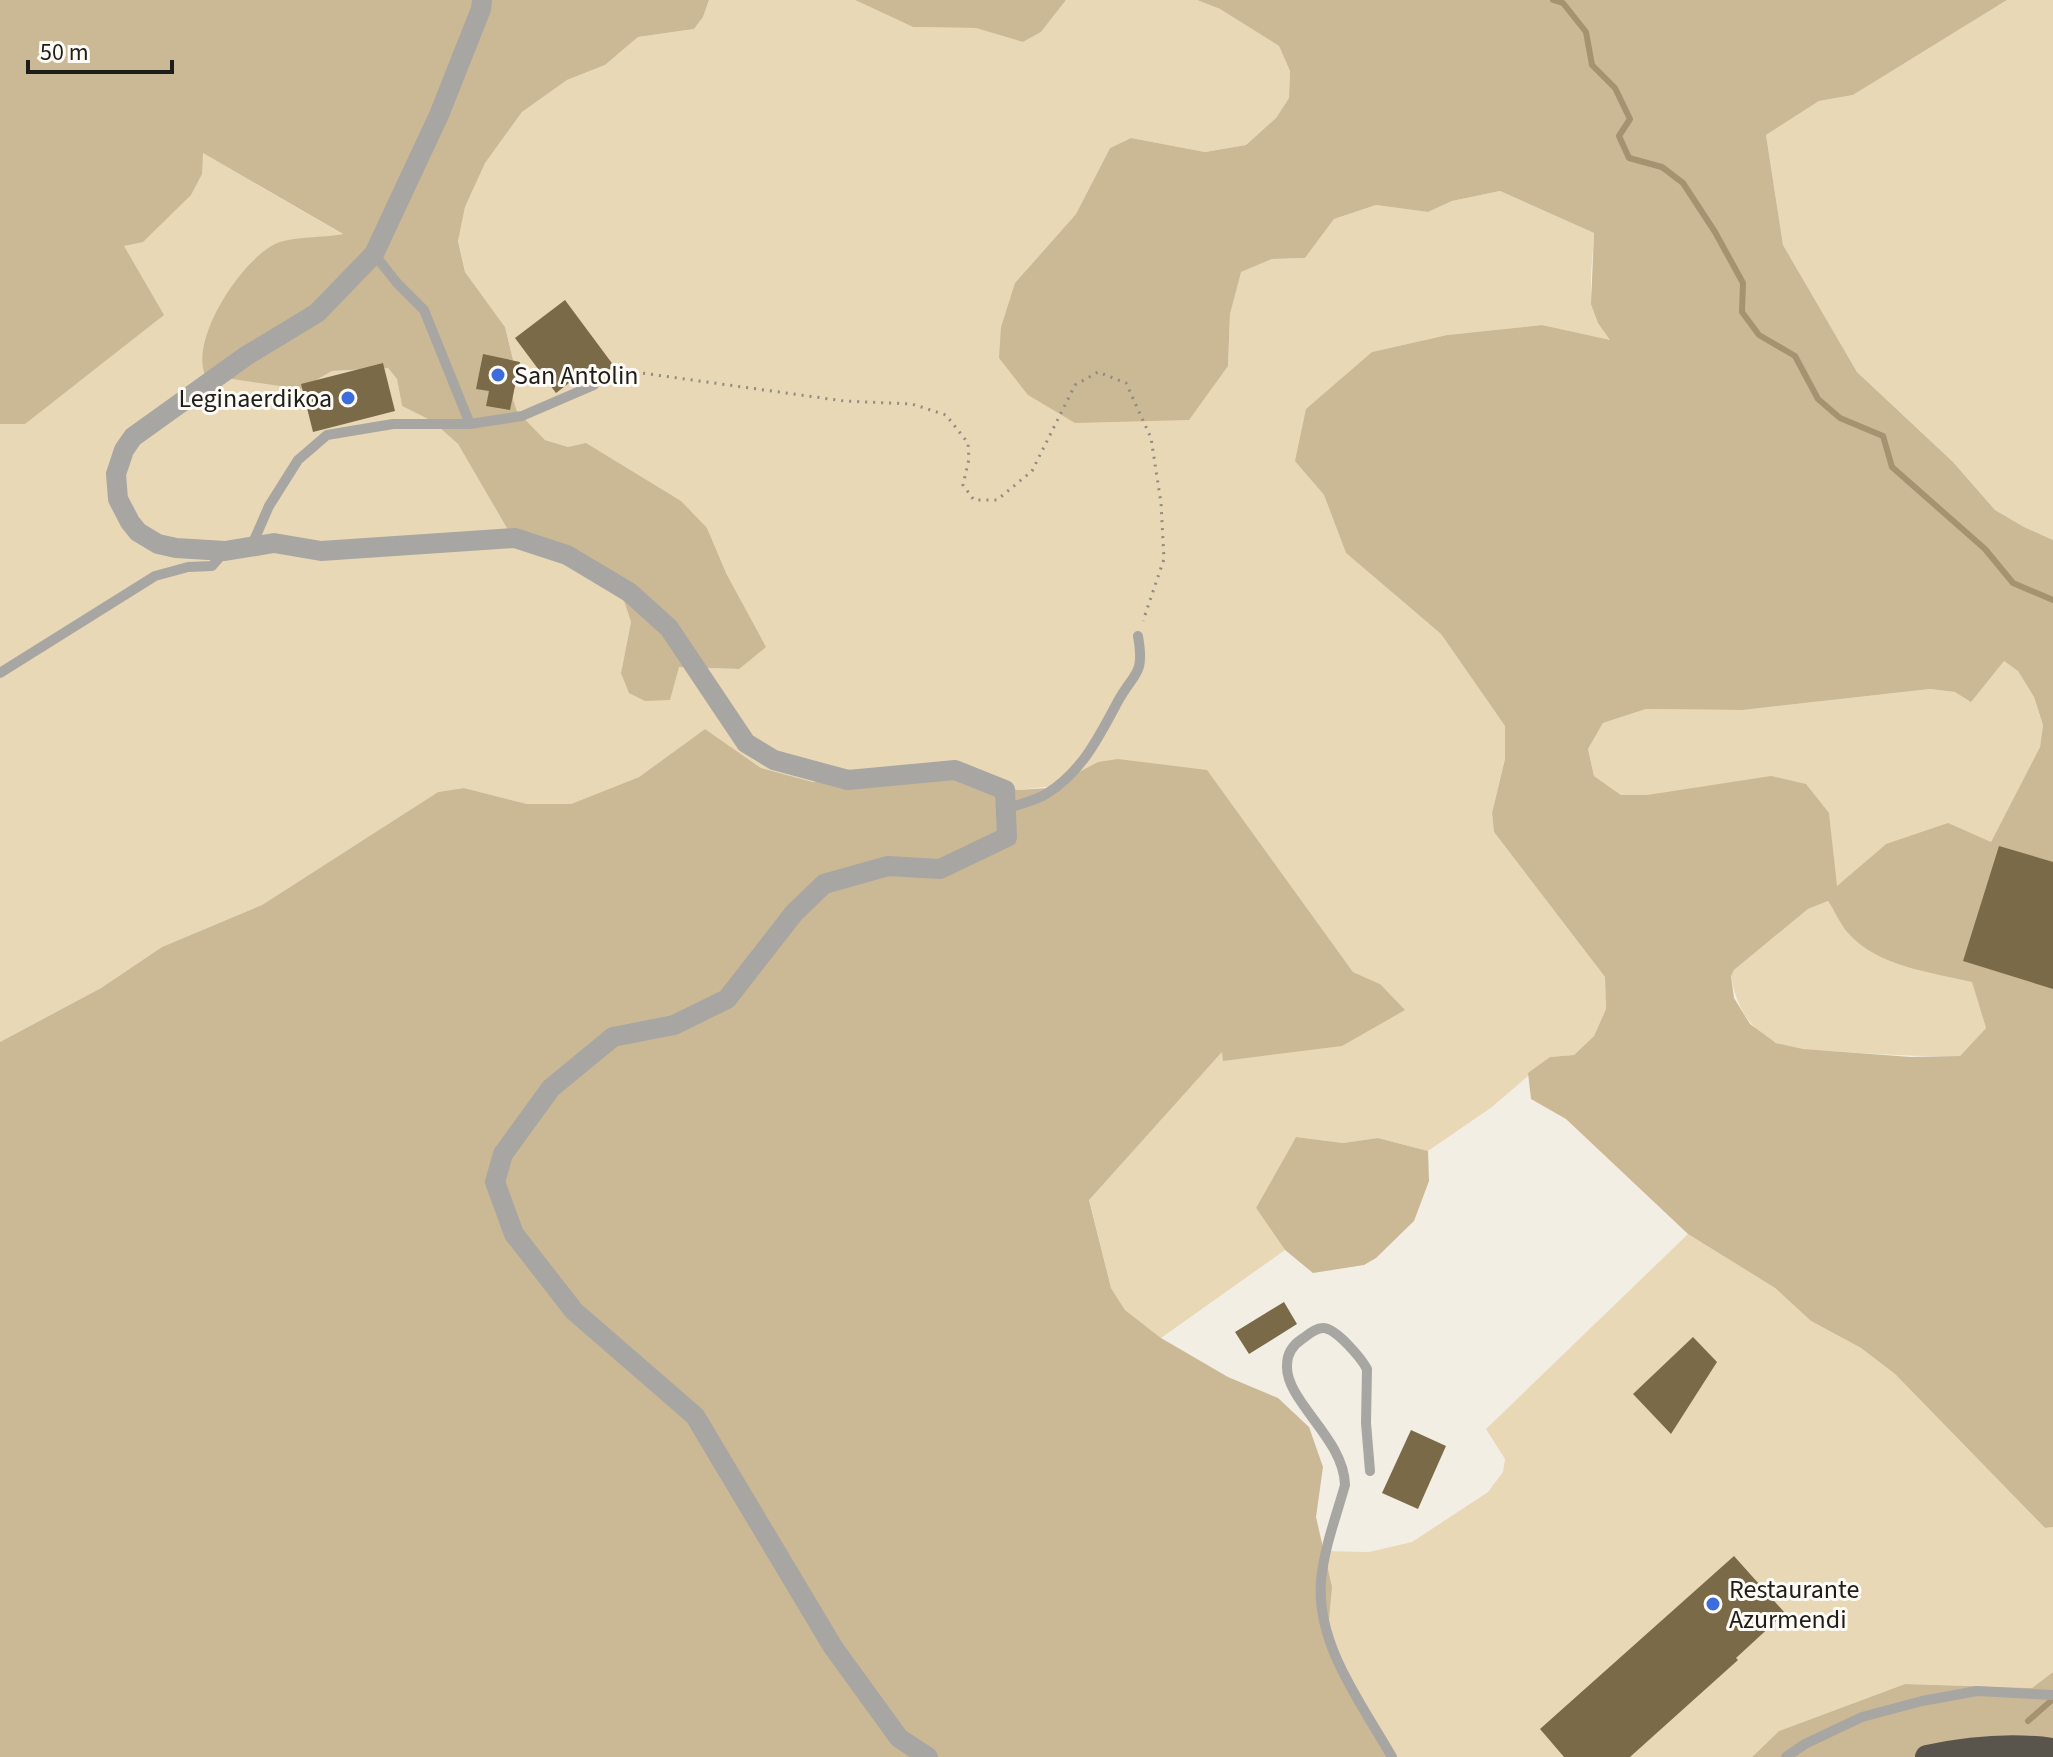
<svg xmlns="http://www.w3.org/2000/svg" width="2053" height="1757" font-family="'Source Sans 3',sans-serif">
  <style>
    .green { fill: #e9d8b6 }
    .forest { fill: #cbb995; fill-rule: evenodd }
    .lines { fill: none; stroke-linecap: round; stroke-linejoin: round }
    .stream { stroke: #a49270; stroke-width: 6 }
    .building { fill: #7a6a48 }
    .path { stroke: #8e8b84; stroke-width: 3; stroke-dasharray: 2 6; stroke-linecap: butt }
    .lane { stroke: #a8a6a2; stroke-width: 10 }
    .street { stroke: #a8a6a2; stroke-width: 20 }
    .highway { stroke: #59554d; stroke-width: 24 }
    .poi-dot { fill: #3d6cdc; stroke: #fefbf6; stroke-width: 3 }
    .labels { text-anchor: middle; stroke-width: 6; stroke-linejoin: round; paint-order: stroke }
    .poi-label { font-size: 26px; fill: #1e1d19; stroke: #fefbf6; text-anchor: start }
  </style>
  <rect width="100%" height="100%" fill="#f3eee4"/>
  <!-- green -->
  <path class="green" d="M709,0H855L913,27L977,28L1023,42L1041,32L1066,0H1197L1220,9L1279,46L1290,71L1289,98L1276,118L1246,145L1205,152L1131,138L1110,148L1076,214L1015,283L1228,366L1230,314L1240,272L1272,259L1305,258L1334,219L1376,205L1428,212L1452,201L1500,191L1594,233C1592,276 1583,304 1611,341L1542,325L1447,335L1372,352L1295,460L1324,495L1346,553L1441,634L1505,726V759L1492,813L1494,832L1605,977L1606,1009L1594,1036L1574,1055L1550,1057L1492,1107L1428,1151L1378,1138L1343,1143L1296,1137L1256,1208L1285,1250L1161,1338L1125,1310L1111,1288L1089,1199L1223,1051V1060L1380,984L1353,972L1206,770L1017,790L983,774L881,782H813L761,768L705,729L639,777L571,804H527L464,788L438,792L262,905L162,947L101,988L0,1042V424H25L124,246L203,153L344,235L277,243L301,389L332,371L388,368L397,379L402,406L432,421L458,444L508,530L624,601L631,622L621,673L678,667L739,669L727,575L707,528L568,447L545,440L517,411L513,399L515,368L505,327L465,272L458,240L465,207L485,162L522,112L567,80L605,65L638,37L694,29L703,17Z
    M2007,0H2053V540L2024,527L1995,510L1953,462L1857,372L1783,245L1766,135L1819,101L1853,95Z
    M2004,661L2018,671L2034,697L2043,725L2040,747L1991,842L1886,844L1836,887L1829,813L1621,795L1594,776L1588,749L1603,723L1646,709L1743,710L1930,689L1955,692Z
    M1828,901L1849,934L1901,965L1972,981L1986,1028L1960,1056C1917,1057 1875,1054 1831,1051C1814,1050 1793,1050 1777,1043C1749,1031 1735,1003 1731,975L1734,970L1808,909Z
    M1688,1234L1775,1288L1811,1321L1861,1348L1895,1374L2045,1528L2053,1527V1672L2032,1688L1905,1684L1779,1731L1752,1757H1391L1327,1641L1323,1551L1369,1552L1412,1542L1488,1492L1503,1472L1505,1459L1486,1429Z"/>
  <!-- forest -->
  <path class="forest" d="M0,0H709L703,17L694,29L638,37L605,65L567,80L522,112L485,163L465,207L458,241L465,272L505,327L515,368L513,399L517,411L545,440L568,447L586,443L681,501L707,528L727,575L766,647L739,669L679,667L670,700L645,701L629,693L621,673L631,622L624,601L508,530L458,444L432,421L402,406L397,379L388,368L332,371L301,389L205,375C190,338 241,261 275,244C291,236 325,238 343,234L203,153L202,174L191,195L143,242L124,246L164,315L25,424H0Z
    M855,0H1066L1041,32L1023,42L976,28L913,27Z
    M1197,0H2007L1853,95L1819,101L1766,135L1783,245L1857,372L1953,462L1995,510L2024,527L2053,540V1527L2045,1528L1895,1374L1861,1348L1811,1321L1775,1288L1688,1234L1566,1119L1531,1099L1528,1073L1550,1057L1574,1055L1594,1036L1606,1009L1605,977L1494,832L1492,813L1505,759V726L1441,634L1346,553L1324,495L1295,461L1306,409L1372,352L1447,335L1542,325L1610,340L1598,323L1591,304L1594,233L1500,191L1452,201L1428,212L1376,205L1334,219L1305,258L1272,259L1241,272L1230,314L1228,366L1189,420L1075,423L1028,395L999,358L1001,327L1015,283L1076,214L1110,148L1131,138L1205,152L1246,145L1276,118L1289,98L1290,71L1279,46L1220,9ZM2004,661L2018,671L2034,697L2043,725L2040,747L1991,842L1948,823L1886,844L1837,886L1829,813L1806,784L1771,776L1647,795H1621L1594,776L1588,749L1603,723L1646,709L1743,710L1930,689L1955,692L1971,702ZM1828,901C1835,911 1840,924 1848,933C1878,967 1931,972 1972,982L1986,1028L1960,1056L1911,1057L1803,1049L1776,1043L1750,1024L1734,998L1731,976L1734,970L1808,909Z
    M705,729L761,768L813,782H881L983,774L1017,790L1049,788L1098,762L1118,759L1207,770L1353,972L1380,984L1405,1010L1342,1046L1223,1061L1222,1052L1089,1200L1111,1288L1125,1310L1161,1338L1228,1377L1278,1398L1309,1427L1323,1467L1316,1517L1332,1587L1327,1641L1391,1757H0V1042L101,988L162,947L262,905L438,792L464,788L527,804H571L639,777Z
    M1296,1137L1343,1143L1378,1138L1428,1151L1429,1181L1414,1221L1376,1258L1364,1265L1313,1273L1285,1250L1256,1208Z
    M2053,1672V1757H1752L1779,1731L1905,1684L2032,1688Z"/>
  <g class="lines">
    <!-- stream -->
    <path class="stream" d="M1553,0L1563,3L1586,32L1592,65L1615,88L1630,119L1619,136L1629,158L1662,167L1683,183L1715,232L1743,283L1742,312L1759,335L1795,356L1818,399L1840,418L1883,436L1892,467L1985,549L2013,583L2053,600
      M2028,1721L2053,1699"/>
  </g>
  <!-- building -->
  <path class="building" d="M565,300L614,366L599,378L590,367L556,393L515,338Z
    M483,354L520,362L510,410L486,406L489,391L476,389Z
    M383,363L395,411L313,432L301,384Z
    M1999,846L2053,862V989L1963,961Z
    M1284,1302L1297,1324L1249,1354L1235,1332Z
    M1693,1337L1717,1362L1671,1434L1633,1394Z
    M1411,1430L1446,1446L1418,1509L1382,1493Z
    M1734,1556L1785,1613L1736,1658L1738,1660L1630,1757H1564L1540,1729Z"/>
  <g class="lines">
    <!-- path -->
    <path class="path" d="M605,380L627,371L844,401L912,404L946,415L968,443L969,459L963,485L974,500H997L1032,471L1075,385L1098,372L1126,383L1151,438L1161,503L1164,559L1143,621"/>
    <!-- lane -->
    <path class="lane" d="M374,254L397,283L424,310L470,424
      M252,545L269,506L298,460L327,435L393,424H470L522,416L594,385
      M0,673L155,576L188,567L212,566L225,551
      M1006,809C1019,804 1035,801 1046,794C1081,773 1099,737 1117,703C1134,671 1145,677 1138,636
      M1370,1471L1366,1423L1367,1369C1361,1358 1336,1328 1323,1328C1315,1328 1308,1335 1302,1339C1293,1345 1287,1354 1287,1365C1285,1401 1344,1438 1345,1485C1336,1517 1324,1548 1321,1581C1316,1645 1362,1704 1392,1757
      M1786,1757L1805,1744L1862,1717L1922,1701L1977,1691L2053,1695"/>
    <!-- street -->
    <path class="street" d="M482,0L481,9L439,115L374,254L317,313L246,356L133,437L124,450L116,474L118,499L130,522L138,532L158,544L176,548L225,551L274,543L321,551L515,538L567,555L629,592L669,628L746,743L774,760L848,780L955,770L1005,790L1007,837L940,869L888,866L824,884L794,913L727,999L674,1025L613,1037L551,1088L503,1154L495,1182L514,1234L574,1311L695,1416L833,1647L899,1738L928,1757"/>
    <!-- highway -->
    <path class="highway" d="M1927,1757C1969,1748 2010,1744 2053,1750"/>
  </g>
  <!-- markers -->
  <g class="poi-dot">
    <circle cx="498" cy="375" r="8"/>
    <circle cx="348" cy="398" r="8"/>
    <circle cx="1713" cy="1604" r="8"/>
  </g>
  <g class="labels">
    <!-- poi labels -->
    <g class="poi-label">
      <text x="514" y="384">San Antolin</text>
      <text x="332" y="407" text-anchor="end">Leginaerdikoa</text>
      <text x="1729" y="1598">Restaurante<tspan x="1729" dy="30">Azurmendi</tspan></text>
    </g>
  </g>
  <!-- scale -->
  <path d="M28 60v12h144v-12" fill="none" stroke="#1e1d19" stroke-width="4"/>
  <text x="40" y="60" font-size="24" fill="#1e1d19" stroke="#fefbf6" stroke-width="6" paint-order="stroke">50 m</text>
</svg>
